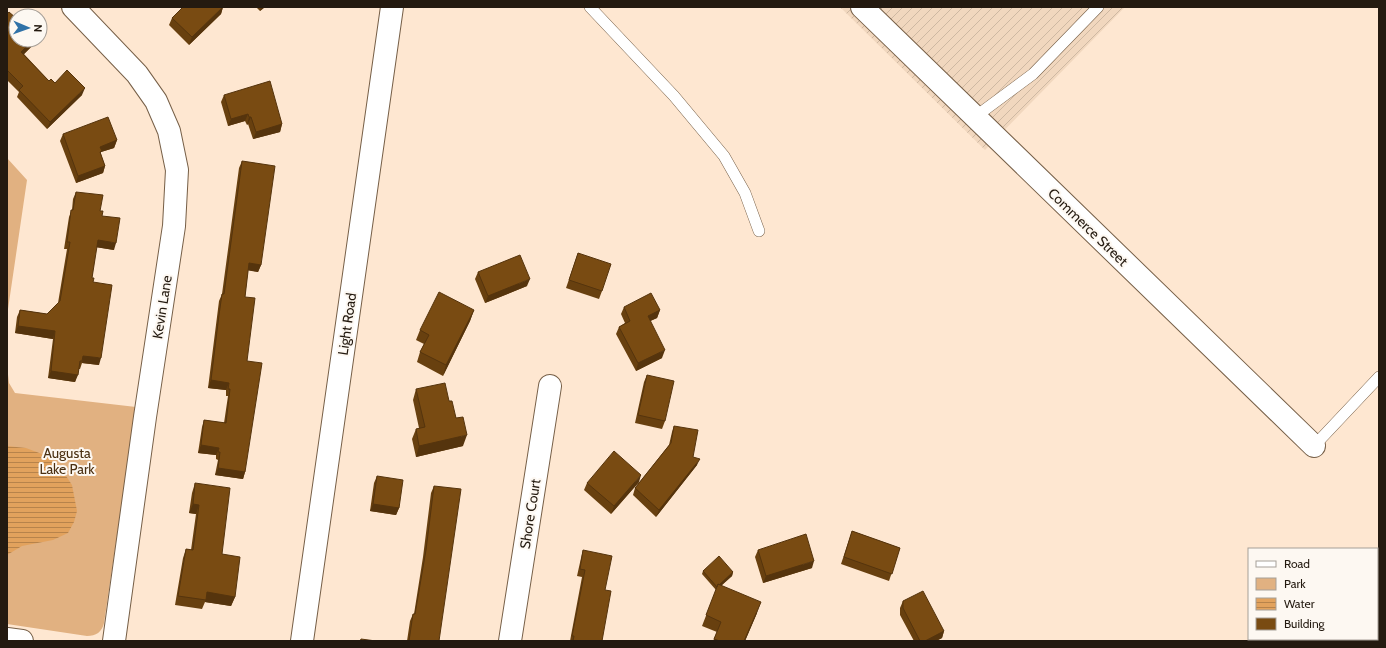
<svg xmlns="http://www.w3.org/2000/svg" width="1386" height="648" font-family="Cabin,sans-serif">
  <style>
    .industrial { fill: url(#industrial-furrows) }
    .green { fill: #e1b181 }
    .water { fill: url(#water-rules) }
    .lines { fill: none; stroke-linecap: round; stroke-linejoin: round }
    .lane-casing { stroke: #765f47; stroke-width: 12 }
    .street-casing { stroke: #765f47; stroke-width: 24 }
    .lane { stroke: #fff; stroke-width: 11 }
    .street { stroke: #fff; stroke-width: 22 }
    .wall { fill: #68400f }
    .shaded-wall { fill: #55340d }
    .building { fill: #794b12; stroke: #55340d }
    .labels { text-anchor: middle; stroke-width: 4; stroke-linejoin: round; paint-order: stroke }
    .street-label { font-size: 14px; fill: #241a10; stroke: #fdf8f2 }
    .park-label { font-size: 14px; fill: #4b3012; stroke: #fdf8f2 }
  </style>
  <defs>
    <pattern id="industrial-furrows" width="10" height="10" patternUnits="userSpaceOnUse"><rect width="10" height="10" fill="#f1d7be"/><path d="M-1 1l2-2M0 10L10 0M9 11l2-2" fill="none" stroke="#ceb8a2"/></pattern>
    <pattern id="water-rules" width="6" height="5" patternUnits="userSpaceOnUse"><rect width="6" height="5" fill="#e2a25d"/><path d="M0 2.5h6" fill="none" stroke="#b7834b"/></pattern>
  </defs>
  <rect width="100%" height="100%" fill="#fee7d1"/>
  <!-- industrial -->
  <path class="industrial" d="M840,7H1125L985,150Z"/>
  <!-- green -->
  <path class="green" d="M7,158L27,180L7,316Z
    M7,366L9,383L15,393L136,407L104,623C102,632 96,636 87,636L7,624Z"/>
  <!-- water -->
  <path class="water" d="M7,446L26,448L42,454L59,465L72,485L77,511L74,522L68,533L53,540L22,546L7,555Z"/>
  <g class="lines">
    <defs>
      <path id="lane" d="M590,7L674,96L724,156L745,193L759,231
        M975,117L1033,74L1098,7
        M1314,446L1379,377"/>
      <path id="street" d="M73,7L137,74L156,101L169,131L177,170L174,226L145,417L114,641
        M862,7L1314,446
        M7,639L22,641
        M302,641L392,7
        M510,641L550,386"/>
    </defs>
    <!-- lane casing -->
    <use href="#lane" class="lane-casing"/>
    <!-- street casing -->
    <use href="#street" class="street-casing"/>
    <!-- lane -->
    <use href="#lane" class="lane"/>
    <!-- street -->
    <use href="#street" class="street"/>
  </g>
  <!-- wall -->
  <path class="wall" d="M180,7H223L221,14L189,45L169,25L172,18L181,9V8Z
    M256,7H265L260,11Z
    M7,14L34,44L24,54L49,81L55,83L82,95L47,129L17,97L19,92L7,80Z
    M224,95L282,124L280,132L253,139L248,124L247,125L245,121L228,126L221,102Z
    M63,134L117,140L114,148L101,152V154L105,166L103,173L76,183L60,141Z
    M242,161L261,265L258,272L248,270L245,297L247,361L245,472L243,479L215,475L218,460L216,459V455L198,453L202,427L204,420L224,423L228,396H226V390L208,388L219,301L222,294L239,168Z
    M76,192L100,211L114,250L96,247L92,278L93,282L99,365L82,363L80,369H79L75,382L48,378L53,339L15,333L17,317L20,310L47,314L58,303L67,249H64L69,217L72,210L73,199Z
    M578,253L602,291L599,299L566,288Z
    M478,272L527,286L485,303L475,279Z
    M624,307L660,310L657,318L650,321L662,358L636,371L616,334L619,327L625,323L621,314Z
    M474,310L470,321L443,376L417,362L420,352L424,344L416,340L420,330Z
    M647,375L665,421L662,429L635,423L644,382Z
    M416,389L449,401L456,418L463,446L416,457L412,439L416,429L419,428L413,400Z
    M674,426L697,465L656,517L633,495L635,488L669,445L672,432Z
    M377,476L399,508L396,515L370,511L374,483Z
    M639,482L611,514L584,490L587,483Z
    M195,483L222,554L235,597L231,606L205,602L202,609L175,605L183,558L186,549L191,550L196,514L189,513L192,493Z
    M434,486L439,641H407L410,621L413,614H414L423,557L431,493Z
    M852,531L900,548L889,581L841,564Z
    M583,550L605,590L602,641H570L582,577L577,576L581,558Z
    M758,550L812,568L763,583L755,557Z
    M703,571L733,572L732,576L721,586L757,613L745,641H713L717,632L702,626L716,590L702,574Z
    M903,601L944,631L942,638L936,641H914L900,615V608Z"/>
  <!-- shaded-wall -->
  <path class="shaded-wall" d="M223,7L221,14L189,45L192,37Z
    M261,7H265L260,11Z
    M33,40H35L34,44L19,59L21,52Z
    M85,88L82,95L47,129L50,122Z
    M248,114L245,121L228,126L231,119Z
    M249,117H251L248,124L247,125Z
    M282,124L280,132L253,139L256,132Z
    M117,140L114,148L101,152L99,158L100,147Z
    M105,166L103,173L76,183L78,176Z
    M98,240L116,243L114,250L95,247Z
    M249,263L261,265L258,272L246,270Z
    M530,279L527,286L485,303L488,296Z
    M474,310L470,321L443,376L446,365Z
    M660,310L657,318L646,323L648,316Z
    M18,326L55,331L53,339L15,333Z
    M665,350L662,358L636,371L638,363Z
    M83,356L101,358L99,365L82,363Z
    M51,371L78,375L75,382L48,378Z
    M211,380L229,383L226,390L208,388Z
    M467,435L463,446L416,457L419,446Z
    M201,445L219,448L216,455L198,453Z
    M700,459L697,465L656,517L659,510Z
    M218,468L245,472L243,479L215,475Z
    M641,475L639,482L611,514L614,506Z
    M193,504L199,505L196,514L189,513Z
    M373,504L399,508L396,515L370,511Z
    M814,561L812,568L763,583L766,576Z
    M733,572L732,576L716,590L717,587Z
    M207,592L235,597L231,606L205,602Z
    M761,602L757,613L745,641H744Z
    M944,631L942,638L936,641H925Z"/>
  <!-- building -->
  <path class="building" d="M183,7H223L192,37L172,18Z
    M9,12L16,18V40H33L21,52L49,81L51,79L55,83L67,70L85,88L50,122L19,90L23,86L7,70V14Z
    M270,81L282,124L256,132L251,117H249L248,114L231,119L224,95Z
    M108,117L117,140L100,147L102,151L100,152L105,166L78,176L63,134Z
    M242,161L275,166L261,265L249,263L245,297L255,298L247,361L262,363L245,472L218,468L220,452H218L219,448L201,445L204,420L226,423L230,389H228L229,383L211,380L219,315L222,294H224Z
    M76,192L103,195L100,211H103L102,216L120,218L116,243L98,240L92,278H94L93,282L112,285L101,358L83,356L82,361H80L78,375L51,371L55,331L18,326L20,310L47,314L60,301L70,242H67L71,210H73Z
    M578,253L611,264L602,291L569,280Z
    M520,255L530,279L488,296L478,272Z
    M439,292L474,310L446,365L420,352L429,335L420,330Z
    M651,293L660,310L648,316L665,350L638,363L619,327L630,321L624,307Z
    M647,375L674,381L665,421L638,415Z
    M445,383L449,401H452L456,418L463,417L467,435L419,446L416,429L425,427L416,389Z
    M674,426L698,430L693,457L700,459L659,510L635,488L671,443Z
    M614,451L641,475L614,506L587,483Z
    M377,476L403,480L399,508L373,504Z
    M195,483L230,488L222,554L240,557L235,597L207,592L206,600L178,596L186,549L193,550L199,505L193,504Z
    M434,486L461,489L439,641H409L413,614H415L426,550Z
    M852,531L900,548L892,574L844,557Z
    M806,534L814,561L766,576L758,550Z
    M583,550L612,556L605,590L611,591L602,641H573L574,636H572L585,570L580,569Z
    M719,556L733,572L719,585L718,584L717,587L703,571Z
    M718,584L761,602L744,641H720L714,639L721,622L706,615Z
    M923,591L944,631L925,641H920L903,608V601Z
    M361,639L376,641H360Z"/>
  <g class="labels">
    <!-- street labels -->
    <g class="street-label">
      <text transform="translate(1088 227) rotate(44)" y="5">Commerce Street</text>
      <text transform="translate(162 307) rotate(-81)" y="5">Kevin Lane</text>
      <text transform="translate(347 324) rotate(-82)" y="5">Light Road</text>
      <text transform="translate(530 514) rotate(-81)" y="5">Shore Court</text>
    </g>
    <!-- park labels -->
    <g class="park-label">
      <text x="67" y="458">Augusta<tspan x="67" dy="16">Lake Park</tspan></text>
    </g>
  </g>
  <!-- border -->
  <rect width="1386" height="648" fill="none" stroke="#241a10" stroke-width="16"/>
  <!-- legend -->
  <rect x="1248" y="548" width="130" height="92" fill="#fdf8f2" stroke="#a69f98"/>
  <rect x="1256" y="561" width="20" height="6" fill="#ffffff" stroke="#a69f98"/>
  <text x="1284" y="568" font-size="12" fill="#241a10">Road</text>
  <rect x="1256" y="578" width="20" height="12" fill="#e1b181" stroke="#a69f98"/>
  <text x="1284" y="588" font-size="12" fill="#241a10">Park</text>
  <rect x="1256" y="598" width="20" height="12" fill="url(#water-rules)" stroke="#a69f98"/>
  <text x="1284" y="608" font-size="12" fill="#241a10">Water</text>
  <rect x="1256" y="618" width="20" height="12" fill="#794b12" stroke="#a69f98"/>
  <text x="1284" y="628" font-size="12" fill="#241a10">Building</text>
  <!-- north arrow -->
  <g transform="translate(28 28) rotate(92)"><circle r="19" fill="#fdf8f2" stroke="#a69f98"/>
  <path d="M0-3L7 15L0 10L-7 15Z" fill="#3072a8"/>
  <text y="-6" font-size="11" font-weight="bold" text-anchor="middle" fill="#241a10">N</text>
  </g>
</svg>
